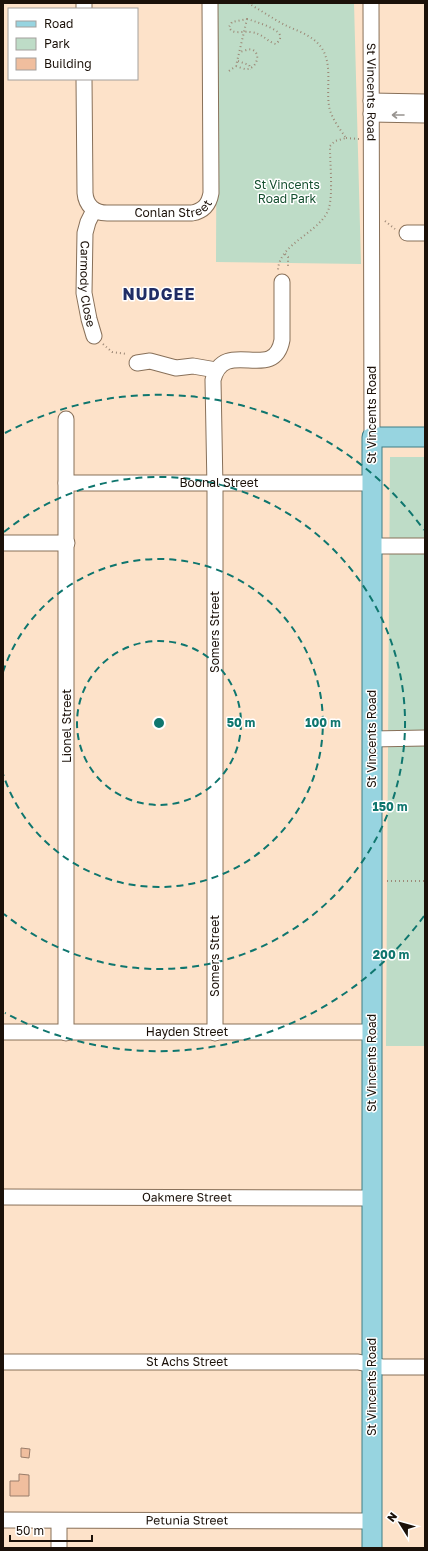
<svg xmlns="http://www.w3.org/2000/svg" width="428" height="1551" font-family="'Golos Text',sans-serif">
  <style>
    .green { fill: #bedcc7 }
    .building { fill: #f0be9e; stroke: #997d6a }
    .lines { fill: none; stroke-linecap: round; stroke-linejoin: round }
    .minor-casing { stroke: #887059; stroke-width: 17 }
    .major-casing { stroke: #3f7e87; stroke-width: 21 }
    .path { stroke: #9d8977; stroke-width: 2; stroke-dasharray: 1 3; stroke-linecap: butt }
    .minor { stroke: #fff; stroke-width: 15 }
    .major { stroke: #97d4e0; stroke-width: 19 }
    .oneway { stroke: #989490 }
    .ring { fill: none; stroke: #0f766e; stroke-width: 2; stroke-dasharray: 7 5 }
    .labels { text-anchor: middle; stroke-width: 3; stroke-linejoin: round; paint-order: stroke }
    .street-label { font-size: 12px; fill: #1b1109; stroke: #fff }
    .park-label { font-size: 12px; fill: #134e2e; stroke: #fff }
    .district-label { font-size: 16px; font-weight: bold; letter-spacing: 1px; fill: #202d65; stroke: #fff }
    .centre { fill: #0f766e; stroke: #fff; stroke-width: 2 }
    .ring-label { font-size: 12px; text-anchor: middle; font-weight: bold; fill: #0f766e; stroke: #fff; stroke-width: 3; stroke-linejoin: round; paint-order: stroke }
  </style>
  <rect width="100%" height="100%" fill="#fde2c9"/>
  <!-- green -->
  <path class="green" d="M217,3H354L361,264L216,262Z
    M390,457H425V1046H386Z"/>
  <!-- building -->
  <path class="building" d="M21,1448L30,1449L29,1458L21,1457Z
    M19,1474L29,1475V1496H10V1481H19Z"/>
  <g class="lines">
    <defs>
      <g id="minor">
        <path d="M84,3V9"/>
        <path id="s1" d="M371,3L372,437"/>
        <path id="s2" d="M84,79L85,193C86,205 94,213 107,213H192C203,211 209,205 211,193L210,3"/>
        <path d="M371,101L425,102"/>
        <path d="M371,114L425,115"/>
        <path id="s3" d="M94,210L88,222L85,233L84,293L89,319L94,336"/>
        <path d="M407,233H425"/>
        <path d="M137,363L150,361L176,368L193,366L216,370"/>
        <path id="s4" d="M66,483H372"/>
        <path d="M3,543H67"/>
        <path d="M372,546H425"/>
        <path d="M372,739L425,738"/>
        <path id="s5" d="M3,1032H372"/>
        <path d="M66,1033V419"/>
        <path d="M215,1033V488L213,380C224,336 274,384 282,340V282"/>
        <path id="s6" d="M3,1197L372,1198"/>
        <path id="s7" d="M3,1362H358L383,1367H425"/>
        <path id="s8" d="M3,1520L372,1521"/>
        <path d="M59,1521V1548"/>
      </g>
      <path id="major" d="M372,1548V437H425"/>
    </defs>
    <!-- minor casing -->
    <use href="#minor" class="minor-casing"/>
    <!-- major casing -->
    <use href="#major" class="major-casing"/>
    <!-- path -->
    <path class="path" d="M248,3C260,10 272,18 285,25C297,31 312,35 321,47C333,64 326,87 329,106C331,118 340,129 346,138L335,141L330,146C330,163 333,193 329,208C321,233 278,243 278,271
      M247,19C254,21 280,29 280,36C281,39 278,42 276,44C267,42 263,33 250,32C242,31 232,35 229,27L232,22Z
      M238,61L249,65L251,69
      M236,66C239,67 243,69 246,69C255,70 262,55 253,50C250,48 244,51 240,52
      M229,71L236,66L247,19
      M346,138L359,139
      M385,221L395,229
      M285,254L288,257V267
      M103,344L112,352L127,354
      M387,881H425"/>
    <!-- minor -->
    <use href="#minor" class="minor"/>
    <!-- major -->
    <use href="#major" class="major"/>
  </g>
  <!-- one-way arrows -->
  <defs><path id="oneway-shaft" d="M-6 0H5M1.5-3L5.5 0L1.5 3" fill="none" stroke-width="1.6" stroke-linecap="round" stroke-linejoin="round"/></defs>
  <use class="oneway" href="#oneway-shaft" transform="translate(398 115) rotate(-180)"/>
  <!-- distance rings -->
  <g class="ring">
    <circle cx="159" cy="723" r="82"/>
    <path d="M3 672A164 164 0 1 1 3 774"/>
    <path d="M4 532A246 246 0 1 1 4 914"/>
    <path d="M424 916A328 328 0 0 1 5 1013M5 433A328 328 0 0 1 424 530"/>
  </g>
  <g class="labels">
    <!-- street labels -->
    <g class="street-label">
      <text dy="4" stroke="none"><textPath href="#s1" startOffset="89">St Vincents Road</textPath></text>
      <text dy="4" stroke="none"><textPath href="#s2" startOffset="214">Conlan Street</textPath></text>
      <text dy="4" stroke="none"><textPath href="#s3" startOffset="76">Carmody Close</textPath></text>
      <text transform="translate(372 415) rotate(-90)" y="4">St Vincents Road</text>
      <text dy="4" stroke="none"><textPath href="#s4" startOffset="153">Boonal Street</textPath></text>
      <text transform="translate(215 632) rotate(-90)" y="4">Somers Street</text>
      <text transform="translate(67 726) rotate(-90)" y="4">Lionel Street</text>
      <text transform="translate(372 739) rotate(-90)" y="4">St Vincents Road</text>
      <text transform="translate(215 956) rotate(-90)" y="4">Somers Street</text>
      <text dy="4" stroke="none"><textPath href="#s5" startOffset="184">Hayden Street</textPath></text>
      <text transform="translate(372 1063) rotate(-90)" y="4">St Vincents Road</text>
      <text dy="4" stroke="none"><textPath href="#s6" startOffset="184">Oakmere Street</textPath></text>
      <text dy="4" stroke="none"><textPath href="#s7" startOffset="184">St Achs Street</textPath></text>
      <text transform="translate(372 1387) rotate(-90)" y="4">St Vincents Road</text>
      <text dy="4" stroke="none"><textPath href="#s8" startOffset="184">Petunia Street</textPath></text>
    </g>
    <!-- park labels -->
    <g class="park-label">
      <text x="287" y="189">St Vincents<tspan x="287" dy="14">Road Park</tspan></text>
    </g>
    <!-- district labels -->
    <g class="district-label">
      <text x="159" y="300">NUDGEE</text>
    </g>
  </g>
  <circle cx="159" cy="723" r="6" class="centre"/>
  <g class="ring-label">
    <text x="241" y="727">50 m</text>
    <text x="323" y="727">100 m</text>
    <text x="390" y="811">150 m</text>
    <text x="391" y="959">200 m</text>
  </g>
  <!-- border -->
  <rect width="428" height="1551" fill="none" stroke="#1b1109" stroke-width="8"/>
  <!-- legend -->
  <rect x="8" y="8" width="130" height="72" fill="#ffffff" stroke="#a4a09d"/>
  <rect x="16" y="21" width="20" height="6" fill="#97d4e0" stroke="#a4a09d"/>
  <text x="44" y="28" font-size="12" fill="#1b1109">Road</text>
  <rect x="16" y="38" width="20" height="12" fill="#bedcc7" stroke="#a4a09d"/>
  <text x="44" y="48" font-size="12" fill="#1b1109">Park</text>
  <rect x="16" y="58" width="20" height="12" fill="#f0be9e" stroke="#a4a09d"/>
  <text x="44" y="68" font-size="12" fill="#1b1109">Building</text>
  <!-- north arrow -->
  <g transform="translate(400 1523) rotate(307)" stroke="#ffffff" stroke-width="3" paint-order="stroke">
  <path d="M0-3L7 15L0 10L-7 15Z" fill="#1b1109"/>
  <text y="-6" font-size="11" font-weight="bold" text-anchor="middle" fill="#1b1109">N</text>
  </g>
  <!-- scale -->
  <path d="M10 1535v6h82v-6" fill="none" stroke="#1b1109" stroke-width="2"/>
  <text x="16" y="1535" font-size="12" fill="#1b1109" stroke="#ffffff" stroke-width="3" paint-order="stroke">50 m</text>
</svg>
